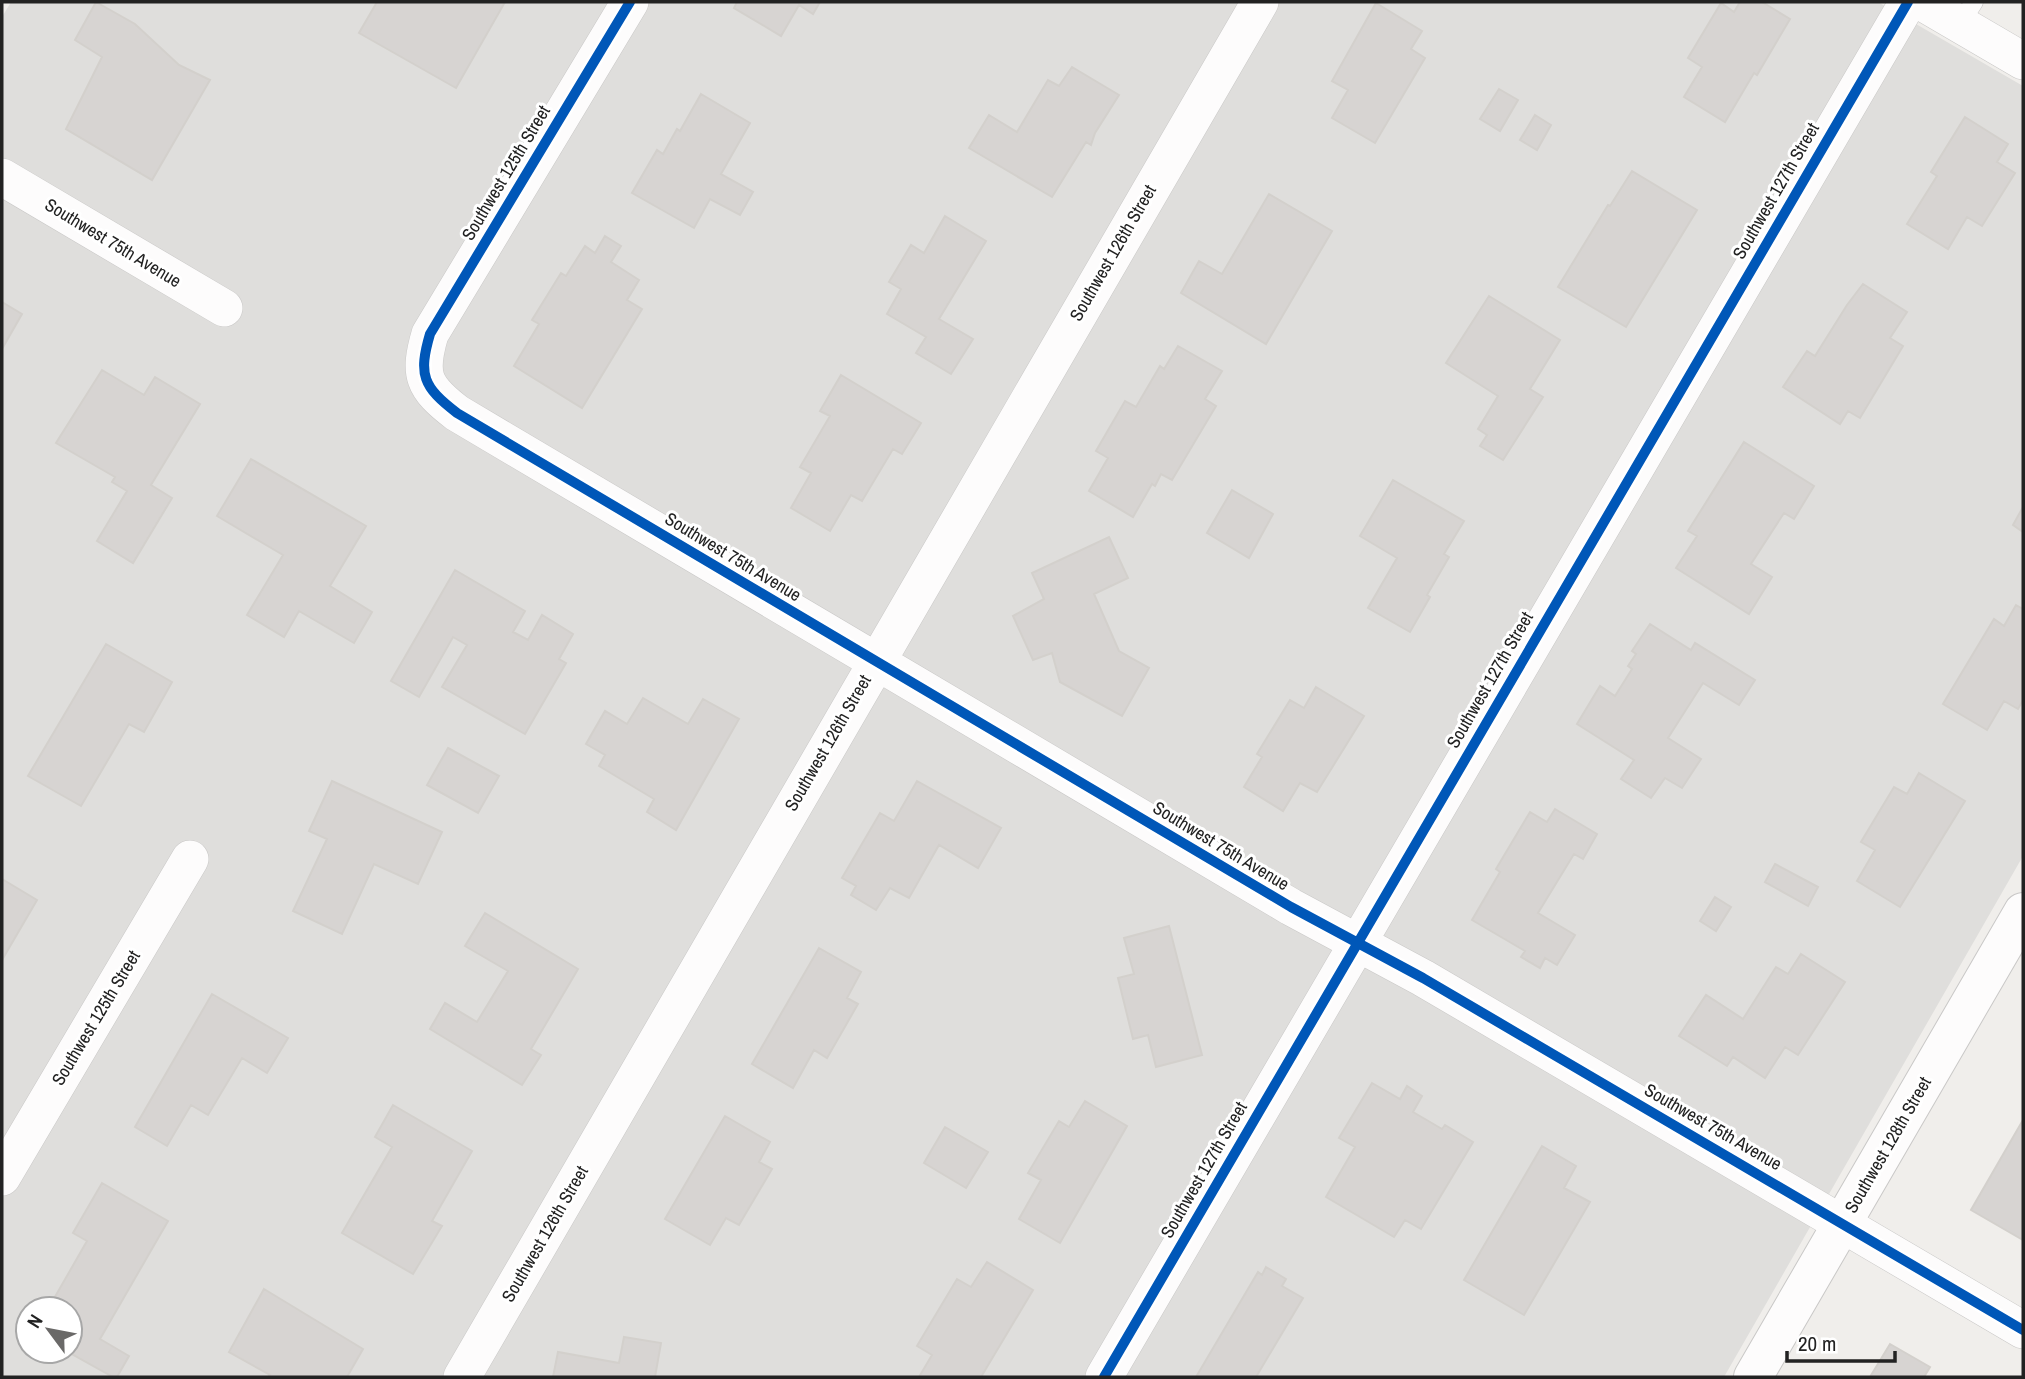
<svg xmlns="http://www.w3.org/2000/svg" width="2025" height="1379" font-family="'Archivo Narrow',sans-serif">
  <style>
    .residential { fill: #dfdedc; fill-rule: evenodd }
    .building { fill: #d7d4d2; stroke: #d3d0cc; stroke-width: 2 }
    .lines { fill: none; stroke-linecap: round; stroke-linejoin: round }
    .service-casing { stroke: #c9c8c7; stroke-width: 19 }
    .minor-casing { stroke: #c9c8c7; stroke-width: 38 }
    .tertiary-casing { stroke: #c9c8c7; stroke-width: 40 }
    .service { stroke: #fdfcfc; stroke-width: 18 }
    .minor { stroke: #fdfcfc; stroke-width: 37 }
    .tertiary { stroke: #fdfcfc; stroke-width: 38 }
    .cycleway-casing { stroke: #fff; stroke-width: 15 }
    .cycleway { stroke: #0057b8; stroke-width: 10 }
    .labels { text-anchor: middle; stroke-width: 6; stroke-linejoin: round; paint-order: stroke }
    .street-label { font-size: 18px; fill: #222; stroke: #fff }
  </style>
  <rect width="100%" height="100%" fill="#f0eeeb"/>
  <!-- residential -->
  <path class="residential" d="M11,2H1878L2023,86V856L1724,1377H2V17ZM28,1309H70V1351H28Z"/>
  <!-- building -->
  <path class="building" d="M96,2L135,24L179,65L210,80L152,180L66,129L102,57L75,40Z
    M377,2H505L456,88L359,33Z
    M737,2H820L813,14L799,5L781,36L734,8Z
    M1740,2H1762L1790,19L1757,75L1754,73L1725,122L1684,97L1702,67L1688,58L1721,3L1734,12Z
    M1376,3L1422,31L1411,49L1425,58L1375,143L1332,118L1348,90L1332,81Z
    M1072,67L1119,95L1095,133L1091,145L1086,142L1052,197L969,148L989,115L1017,132L1048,80L1059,86Z
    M1499,89L1518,100L1500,131L1480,119Z
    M701,94L750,123L721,174L753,192L740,215L710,199L694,228L632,193L657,150L663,154L677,129L680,131Z
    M1535,115L1551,125L1537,150L1520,140Z
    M1965,117L2008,144L1997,162L2015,173L1982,226L1967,217L1948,249L1907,224L1937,176L1931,172Z
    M1632,171L1697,210L1626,327L1558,287L1608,205L1610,206Z
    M1269,194L1332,231L1266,344L1181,293L1199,261L1222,274Z
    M945,216L986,241L939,319L973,339L951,374L916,353L926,337L887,314L901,289L889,282L911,245L924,253Z
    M605,236L621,246L611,262L639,280L627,300L642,309L582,408L514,366L539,324L532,320L561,273L566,276L585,246L595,253Z
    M1863,284L1907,312L1890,338L1903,346L1860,418L1848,411L1840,424L1783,387L1807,351L1815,356L1847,305Z
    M1489,296L1560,340L1530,389L1543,397L1503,460L1480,446L1487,435L1478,429L1498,396L1446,363Z
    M2,302L22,314L2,349Z
    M1178,346L1222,371L1205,399L1216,406L1172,480L1161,474L1155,486L1152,484L1133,517L1089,491L1108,458L1096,451L1125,401L1136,407L1160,366L1164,369Z
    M102,370L144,395L155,377L200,404L151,485L172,498L133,563L97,541L127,491L112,482L115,477L56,443Z
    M841,375L921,423L902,454L893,449L862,501L851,495L830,531L791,508L811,473L800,467L830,416L820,411Z
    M1744,442L1814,486L1794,519L1784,513L1751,564L1772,577L1749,614L1676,568L1697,536L1688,531Z
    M251,459L366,526L330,586L372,612L354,643L299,611L284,637L247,615L283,555L217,516Z
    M1393,480L1464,521L1444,554L1449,557L1427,595L1430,597L1410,632L1368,608L1397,558L1360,536Z
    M1232,490L1273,514L1249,558L1207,533Z
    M2023,507V532L2013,525Z
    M1109,537L1128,578L1094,594L1119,651L1149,668L1122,716L1060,682L1052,653L1033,660L1013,616L1044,599L1032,573Z
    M455,570L525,611L513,632L528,640L542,615L573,634L559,659L566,663L525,734L442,687L467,645L453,637L419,697L391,681Z
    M2016,605L2023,609V700L2018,709L2004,701L1987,730L1943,704L1994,619L2004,626Z
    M1650,624L1691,650L1695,643L1755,680L1739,705L1703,683L1668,738L1701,759L1682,788L1665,778L1651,798L1621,779L1634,760L1577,724L1600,686L1615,696L1632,669L1628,666L1636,654L1632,651Z
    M106,644L172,682L144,732L129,724L81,806L28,776Z
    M1316,687L1364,716L1317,792L1300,783L1283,811L1244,787L1262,757L1257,754L1290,700L1304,708Z
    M643,698L688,724L703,699L739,719L676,830L647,812L654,799L599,766L605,755L586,744L605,711L627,724Z
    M448,748L499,776L478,813L427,785Z
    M1919,773L1965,801L1900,907L1857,881L1875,850L1861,842L1894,787L1907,794Z
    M332,781L442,832L418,884L374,864L342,934L293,911L327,839L309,831Z
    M917,781L1001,828L978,868L939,845L909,898L890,888L876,910L851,895L856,886L842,878L880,813L894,821Z
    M1555,809L1597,834L1583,859L1574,854L1538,913L1575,935L1557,965L1545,958L1540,968L1521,957L1525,951L1472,920L1500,872L1496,869L1530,812L1547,822Z
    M1775,864L1818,887L1808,906L1765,882Z
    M2,879L37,900L2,960Z
    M1715,897L1731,907L1716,931L1700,921Z
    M485,913L578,969L531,1049L541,1055L522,1085L430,1029L445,1003L477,1022L508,971L465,946Z
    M1169,926L1202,1055L1156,1067L1148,1035L1133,1039L1118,978L1134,974L1124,938Z
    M819,948L861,972L847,998L858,1004L827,1058L814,1050L793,1088L752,1064Z
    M1801,954L1845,982L1798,1055L1785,1047L1765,1078L1733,1057L1727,1066L1679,1036L1706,995L1743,1019L1776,967L1788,974Z
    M212,994L288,1038L267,1073L242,1058L208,1115L191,1105L167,1146L135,1127Z
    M1372,1083L1400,1099L1407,1086L1422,1096L1413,1112L1442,1129L1445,1125L1473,1142L1421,1229L1405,1220L1394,1237L1326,1197L1355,1147L1339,1138Z
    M1085,1101L1127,1126L1060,1243L1019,1219L1041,1180L1028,1173L1059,1121L1069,1127Z
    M393,1105L472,1151L432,1221L442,1226L413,1274L342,1233L392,1147L375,1137Z
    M725,1116L770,1142L759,1162L772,1169L739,1225L726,1218L710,1245L665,1219Z
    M2023,1120V1240L1971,1210Z
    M945,1127L988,1152L966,1188L924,1163Z
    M1542,1146L1576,1166L1564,1188L1590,1202L1524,1315L1464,1280Z
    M102,1183L168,1221L100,1339L129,1356L117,1377H113L70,1353L74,1344L70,1342V1309H48L87,1241L73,1233Z
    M987,1262L1033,1290L981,1377H919L932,1355L917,1346L957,1279L971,1287Z
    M1266,1267L1286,1279L1282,1286L1303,1298L1256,1377H1196L1258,1272L1262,1275Z
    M264,1289L363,1349L347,1377H268L270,1375L229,1352Z
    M624,1337L661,1343L655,1377H553L558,1352L619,1363Z
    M1890,1344L1930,1367L1924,1377H1870Z"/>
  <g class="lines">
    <defs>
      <path id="service" d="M1960,24L1974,2"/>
      <path id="minor" d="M630,2L430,334C418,375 423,387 457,413L1291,907L1423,978L2023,1330
        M1922,2L2023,61
        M2,177L224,308
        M2,1177L190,859
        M462,1377L1260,2
        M1104,1377L1908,2"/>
      <path id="tertiary" d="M1753,1377L2023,912"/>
    </defs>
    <!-- service casing -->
    <use href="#service" class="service-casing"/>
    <!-- minor casing -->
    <use href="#minor" class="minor-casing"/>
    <!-- tertiary casing -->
    <use href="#tertiary" class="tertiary-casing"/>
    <!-- service -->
    <use href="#service" class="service"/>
    <!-- minor -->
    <use href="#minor" class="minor"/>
    <!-- tertiary -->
    <use href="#tertiary" class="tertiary"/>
    <defs>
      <path id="cycleway" d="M630,2L430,334C418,375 423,387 457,413L1291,907L1423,978L2023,1330
        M1104,1377L1908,2"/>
    </defs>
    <!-- cycleway casing -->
    <use href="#cycleway" class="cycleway-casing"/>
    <!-- cycleway -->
    <use href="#cycleway" class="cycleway"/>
  </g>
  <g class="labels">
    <!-- street labels -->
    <g class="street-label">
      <text transform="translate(506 173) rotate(-59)" y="6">Southwest 125th Street</text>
      <text transform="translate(1776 191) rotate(-60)" y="6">Southwest 127th Street</text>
      <text transform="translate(113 243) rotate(31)" y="6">Southwest 75th Avenue</text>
      <text transform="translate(1113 253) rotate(-60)" y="6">Southwest 126th Street</text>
      <text transform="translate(733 557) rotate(31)" y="6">Southwest 75th Avenue</text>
      <text transform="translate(1490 680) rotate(-60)" y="6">Southwest 127th Street</text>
      <text transform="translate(828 743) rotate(-60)" y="6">Southwest 126th Street</text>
      <text transform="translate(1221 846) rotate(31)" y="6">Southwest 75th Avenue</text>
      <text transform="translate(96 1018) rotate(-59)" y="6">Southwest 125th Street</text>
      <text transform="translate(1713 1127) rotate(30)" y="6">Southwest 75th Avenue</text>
      <text transform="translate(1888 1145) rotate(-60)" y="6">Southwest 128th Street</text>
      <text transform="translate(1204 1170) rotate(-60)" y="6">Southwest 127th Street</text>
      <text transform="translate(545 1234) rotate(-60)" y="6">Southwest 126th Street</text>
    </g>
  </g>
  <!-- border -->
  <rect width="2025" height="1379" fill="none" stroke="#222222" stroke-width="7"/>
  <!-- north arrow -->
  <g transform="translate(49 1330) rotate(302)"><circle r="33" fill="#ffffff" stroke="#a7a7a7" stroke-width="2"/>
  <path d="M0-5L12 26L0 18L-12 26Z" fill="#6a6968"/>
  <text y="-10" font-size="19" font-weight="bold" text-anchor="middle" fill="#222222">N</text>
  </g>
  <!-- scale -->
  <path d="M1787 1351v10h108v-10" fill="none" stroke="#222222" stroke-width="3.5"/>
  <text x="1798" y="1351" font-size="21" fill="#222222" stroke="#ffffff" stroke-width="5" paint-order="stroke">20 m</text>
</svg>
